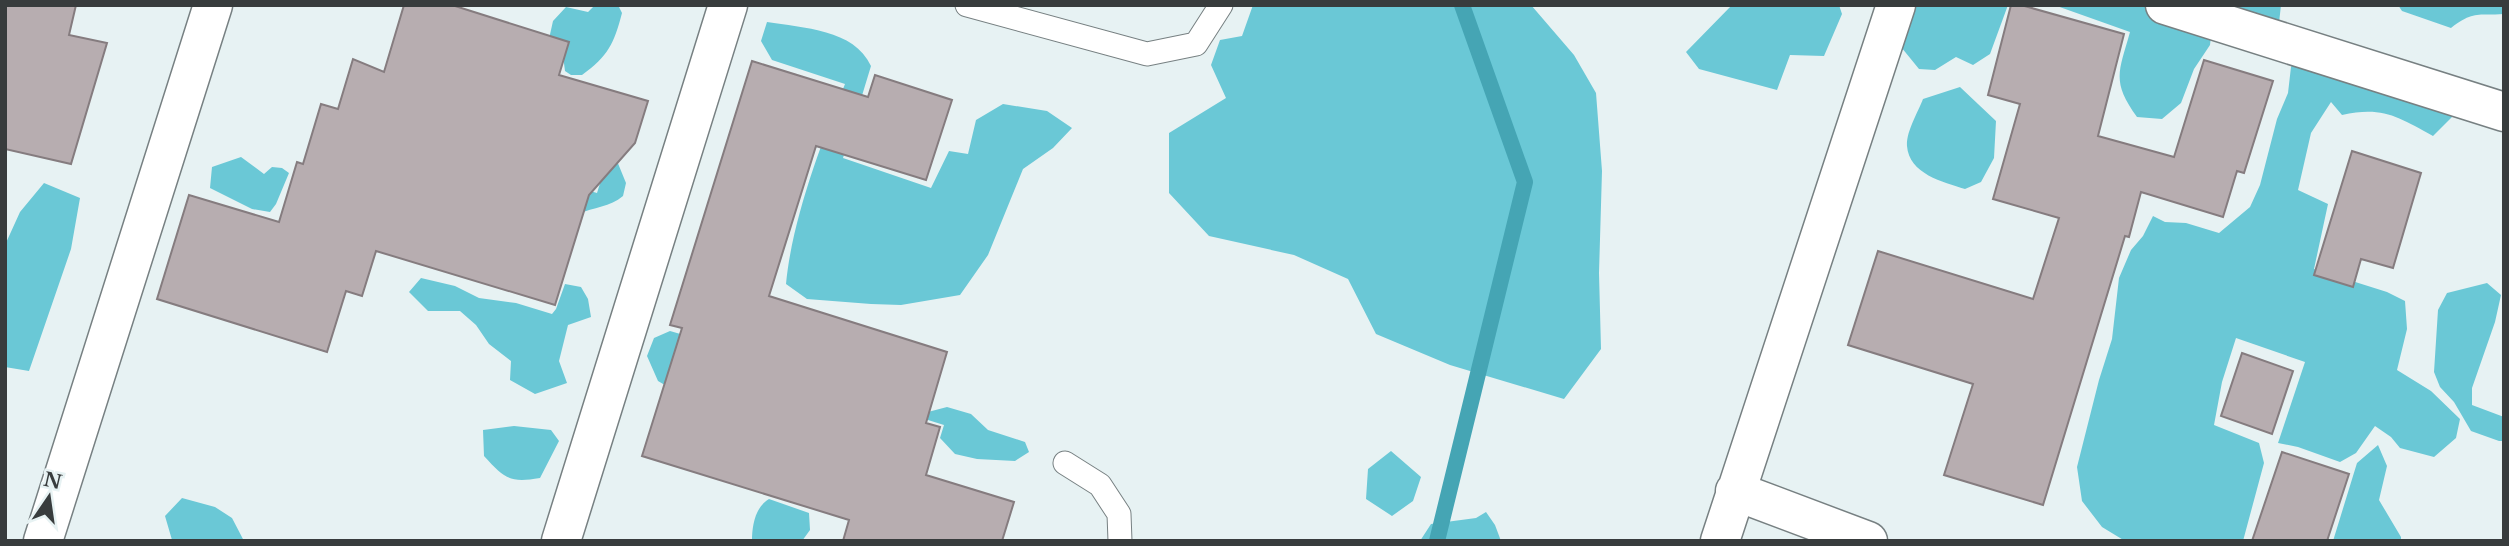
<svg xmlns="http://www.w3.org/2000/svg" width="2509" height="546" font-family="'Libre Baskerville',serif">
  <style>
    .forest { fill: #6ac8d6 }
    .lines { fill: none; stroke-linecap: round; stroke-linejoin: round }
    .stream { stroke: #45a5b4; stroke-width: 16 }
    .building { fill: #b7adb0; stroke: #857c7f; stroke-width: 2 }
    .service-casing { stroke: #778082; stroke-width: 25 }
    .minor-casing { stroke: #778082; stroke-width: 41 }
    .service { stroke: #fff; stroke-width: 23 }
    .minor { stroke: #fff; stroke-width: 38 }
  </style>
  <rect width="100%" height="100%" fill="#e7f2f3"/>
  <!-- forest -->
  <path class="forest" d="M595,5H618L622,13C614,44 608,56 582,75H571L565,71L562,48L549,39L553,21L566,7L588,12Z
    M1253,5H1531L1574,55L1596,93L1602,171L1599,273L1601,349L1564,399L1450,365L1376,334L1348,279L1294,255L1209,236L1169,193V133L1226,98L1211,65L1220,40L1242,36Z
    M1732,5H1839L1842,14L1824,56L1790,55L1777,90L1699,69L1686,52Z
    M1899,5H2008L1990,54L1973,65L1956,57L1935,70L1919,69L1897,42Z
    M2054,5H2151L2212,28L2210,45L2194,69L2181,103L2162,119L2137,117C2111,81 2119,72 2130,32Z
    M2206,5H2281L2279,23Z
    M2398,5H2504V14C2478,16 2474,10 2451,28L2402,11Z
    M767,22C803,28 854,29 871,66L843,158L931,188L949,151L968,154L976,120L1003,104L1047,111L1072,128L1053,148L1023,169L988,255L960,295L901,305L871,304L807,299L786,284C792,220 821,144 845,84L772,60L761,41Z
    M2296,58L2445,95L2453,116L2433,136C2398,117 2383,106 2342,115L2331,102L2311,133L2298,190L2328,204L2314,269L2387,292L2405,301L2407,329L2397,370L2431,391L2460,419L2456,438L2434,457L2400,448L2391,437L2375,426L2356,453L2340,462L2298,447L2278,443L2305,362L2236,338L2222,382L2214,425L2259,443L2264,463L2243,541H2125L2102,527L2082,501L2077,467L2099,380L2112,339L2119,278L2131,250L2143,236L2153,216L2165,222L2186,223L2219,233L2250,207L2260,185L2277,119L2288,93L2291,67Z
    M1960,87L1996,121L1994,158L1981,182L1965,189C1943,182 1909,174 1907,146C1906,132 1918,112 1923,99Z
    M241,157L264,174L272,167L282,168L289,173L276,204L270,212L252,209L210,188L212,167Z
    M607,161H617L626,183L623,196C610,207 594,207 578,214L504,166L597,193Z
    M44,183L80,198L71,249L29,371L5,367V245L20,212Z
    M421,278L455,286L479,298L516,303L552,314L556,309L565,284L581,287L588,299L591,317L568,325L559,361L567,383L535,394L510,380L511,361L489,344L476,325L460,311H428L409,292Z
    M2487,283L2501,295L2495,322L2472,388V405L2504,417V441H2499L2471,431L2454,402L2440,387L2434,372L2438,310L2447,293Z
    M670,331L708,342L675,391L658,381L647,356L654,338Z
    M947,407L971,414L988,430L1025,442L1029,452L1015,461L977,459L955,454L940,438L944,425L928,420V412Z
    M514,426L551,430L559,441L540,478C510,483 505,479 484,456L483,430Z
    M2378,445L2387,466L2379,500L2401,537V541H2333L2357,463Z
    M1391,451L1421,477L1413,501L1392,516L1366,499L1368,469Z
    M182,498L215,507L232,518L244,541L172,540L165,516Z
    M769,499L809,513L810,530L802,541H752C752,526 755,507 769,499Z
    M1486,512L1495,525L1501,541H1420L1431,524L1476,518Z"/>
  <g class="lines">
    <!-- stream -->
    <path class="stream" d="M1437,541L1525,182L1462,5"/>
  </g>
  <!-- building -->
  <path class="building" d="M5,5H76L69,35L107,43L71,164L5,149Z
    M404,5H452L569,42L559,75L648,101L635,143L589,195L555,305L376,251L362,296L346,291L327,352L157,299L189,195L279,222L297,162L303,164L321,104L338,109L353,59L384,72Z
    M2011,5H2021L2124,34L2098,136L2174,157L2204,60L2273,81L2244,173L2237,171L2223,217L2141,192L2129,237L2125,236L2043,505L1944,475L1973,384L1848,345L1878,251L2033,299L2059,218L1993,199L2020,104L1988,95Z
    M752,61L868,97L875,75L952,100L926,180L816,146L769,296L947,352L926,423L940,427L926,475L1014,502L1002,541H843L849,520L642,456L682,328L670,325Z
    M2352,151L2421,173L2393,268L2361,259L2353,287L2314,275Z
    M2242,353L2293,371L2272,434L2221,416Z
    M2282,452L2349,474L2327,541H2252Z"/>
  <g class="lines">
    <defs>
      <path id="service" d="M967,5L1147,54L1196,44L1221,5
        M1065,463L1100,485L1119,514L1120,541"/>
      <path id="minor" d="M2165,5L2504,112
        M1735,491L1868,541
        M43,541L213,5
        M561,541L728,5
        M1720,541L1896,5"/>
    </defs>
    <!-- service casing -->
    <use href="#service" class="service-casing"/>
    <!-- minor casing -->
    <use href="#minor" class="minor-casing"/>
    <!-- service -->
    <use href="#service" class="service"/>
    <!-- minor -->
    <use href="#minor" class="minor"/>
  </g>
  <!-- border -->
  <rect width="2509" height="546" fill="none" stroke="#383c3d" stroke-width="14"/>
  <!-- north arrow -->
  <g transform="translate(49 497) rotate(13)" stroke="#e7f2f3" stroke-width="5" paint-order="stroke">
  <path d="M0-5L12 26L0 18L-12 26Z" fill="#383c3d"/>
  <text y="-10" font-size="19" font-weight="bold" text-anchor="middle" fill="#383c3d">N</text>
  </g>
</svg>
